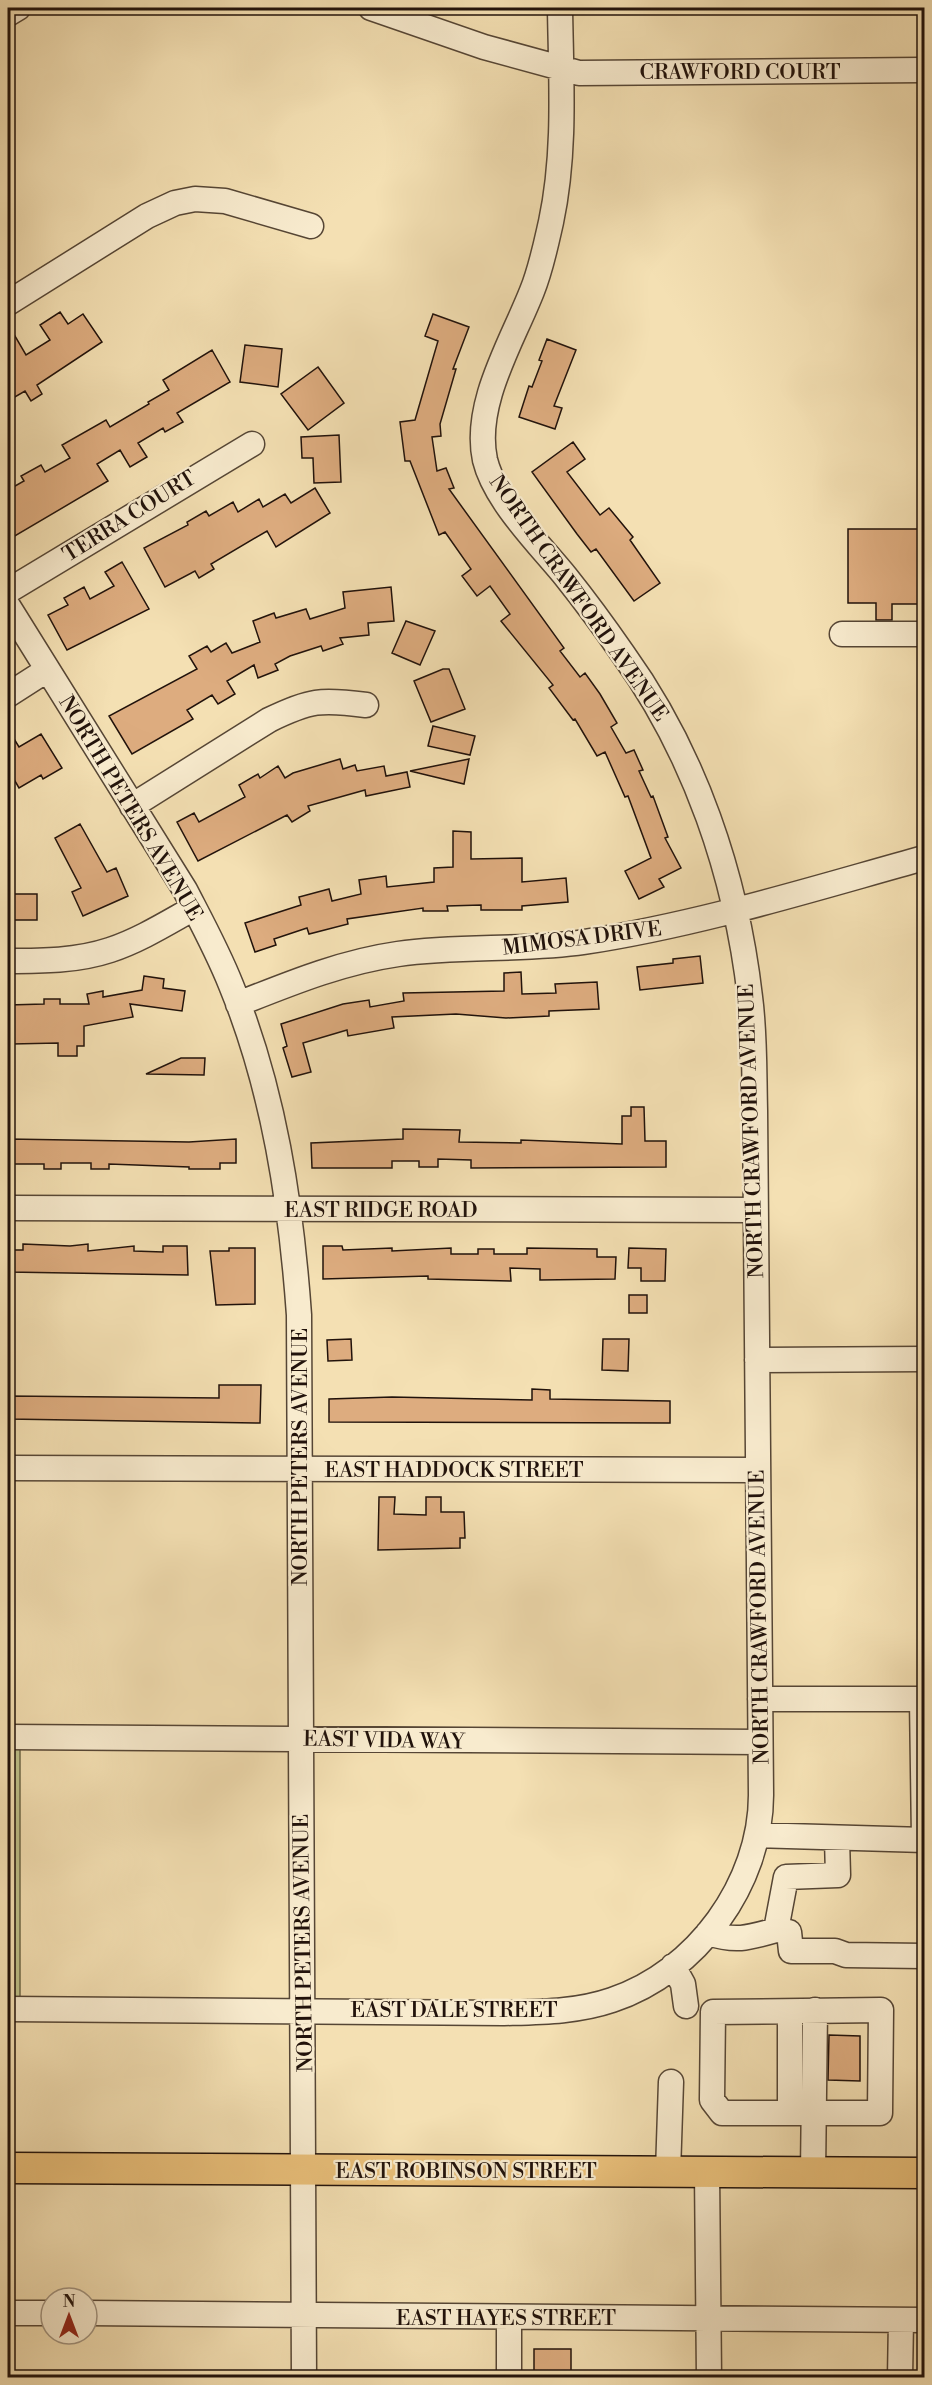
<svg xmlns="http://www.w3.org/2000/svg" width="932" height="2385" font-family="'Libre Bodoni',serif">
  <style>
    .green { fill: #bfc18a; stroke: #706a4a; stroke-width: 1.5 }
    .building { fill: #ddac7f; stroke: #21120b; stroke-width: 1.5 }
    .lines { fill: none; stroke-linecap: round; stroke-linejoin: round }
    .minor-casing { stroke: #564635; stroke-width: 27 }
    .major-casing { stroke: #21120b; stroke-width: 33 }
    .minor { stroke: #f8ebce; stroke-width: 24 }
    .major { stroke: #eac07a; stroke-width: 30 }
    .labels { text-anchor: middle; stroke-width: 4.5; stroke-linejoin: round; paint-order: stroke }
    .street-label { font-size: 21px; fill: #21120b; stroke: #f8ebce }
  </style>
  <rect width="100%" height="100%" fill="#f4e0b3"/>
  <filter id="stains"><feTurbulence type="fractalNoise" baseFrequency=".00333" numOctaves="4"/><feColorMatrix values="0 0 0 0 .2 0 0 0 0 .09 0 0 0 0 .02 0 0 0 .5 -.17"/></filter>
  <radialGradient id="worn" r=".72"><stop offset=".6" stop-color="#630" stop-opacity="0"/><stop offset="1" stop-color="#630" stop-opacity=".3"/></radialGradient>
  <!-- green -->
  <path class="green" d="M8,1748H20V1997H8Z"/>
  <!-- building -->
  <path class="building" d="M60,312L68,324L83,314L102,342L37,385L42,394L31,401L25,391L8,401V324L26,355L50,340L40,325Z
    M433,314L469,327L453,369H456L440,424L441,436L432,437L437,471L446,468L454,488L449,489L564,648L560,651L580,677L585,673L600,694L617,723L611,727L626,753L634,750L643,770L639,771L651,797L653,796L668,837L665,838L681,868L659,879L664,887L639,899L625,871L651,858L628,796L625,797L605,752L597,756L575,719L573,720L549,688L553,685L501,621L510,614L490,586L477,596L462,576L471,569L445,532L439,535L410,461H405L400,422L415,420L438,341L425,336Z
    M547,339L576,350L554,406L562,408L555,429L519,417L529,386L532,387L542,361L539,360Z
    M245,345L282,349L278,387L240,382Z
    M212,350L230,382L177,413L183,422L165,432L163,428L138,443L147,457L130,467L120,450L97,464L108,481L8,540V490L24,481L21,476L41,465L45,472L70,458L62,445L106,420L110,427L149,404L148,402L169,390L163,380Z
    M318,367L344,403L308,430L281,394Z
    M339,435L341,482L314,483L313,458H302L301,437Z
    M573,442L585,459L567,472L600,515L609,508L633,537L630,540L660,583L634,601L596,549L591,552L577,534L532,472Z
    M315,488L330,513L276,547L267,531L211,564L214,569L199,578L195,571L165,587L144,548L188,525L187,522L206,511L209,516L233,502L238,512L259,499L263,507L285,494L291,503Z
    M848,529H924V604H892V620H876V603H848Z
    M122,562L149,609L67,650L48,615L68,605L64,598L84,587L90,599L114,586L105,572Z
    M391,587L394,621L368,623L369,635L340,638L343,644L323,651L321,646L290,656L275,664L278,670L258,678L254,665L227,681L235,694L218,704L212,695L187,710L193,719L132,754L109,716L197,669L189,656L207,646L211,652L226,643L232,653L260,642L253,621L274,613L276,618L306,609L310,619L345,608L343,592Z
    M406,621L435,631L420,665L392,653Z
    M443,669H449L465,709L431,722L414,681Z
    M433,726L475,736L470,755L428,746Z
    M8,729L19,747L41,734L62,768L43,779L41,775L19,788L8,769Z
    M340,759L343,769L355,765L357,771L384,766L386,776L407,772L410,787L366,796L365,790L308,806L310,811L292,822L287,815L198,861L177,822L194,813L199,822L245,797L239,785L258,774L260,778L278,766L285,778L293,773Z
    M469,759L464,784L410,771Z
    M80,824L107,872L116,868L128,896L83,916L72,892L81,888L55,838Z
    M453,831L471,832V859L522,858V882L566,878L568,902L522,906V910H481V905L447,906L448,911H423V908L347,919L348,924L309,934L307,928L274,939L276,945L255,952L245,923L301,905L299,897L329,889L332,901L361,894L359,880L386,876L387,887L434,882V868L453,867Z
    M8,894H37V920H8Z
    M700,956L703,983L640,990L637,967L673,963V959Z
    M521,972L522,994L556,993L555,984L597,982L599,1009L549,1011V1016L506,1018L456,1014L392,1017L394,1028L348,1036L347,1030L303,1043L311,1072L292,1077L283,1048L287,1046L281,1024L343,1004L369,1000L370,1007L404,1001L403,993L504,991V973Z
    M144,976L164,979L163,988L185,991L182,1011L130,1004L133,1017L84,1026V1046H77V1056H58V1043L12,1044V1025H8V1005L44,1004V999H60V1004H89L87,994L103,991V997L142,990Z
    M181,1058H205L204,1075L146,1074Z
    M631,1107H644L645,1141H666V1167L471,1168V1160L438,1159V1167H419V1161H392V1168H312L311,1143L403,1139V1129L460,1130L459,1142L521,1143V1140L622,1144V1116H631Z
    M8,1139L189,1142L236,1139V1163H220V1169H189V1167L109,1164V1169H91V1163H61V1169H44V1164H8Z
    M23,1244L70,1246L88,1244V1251L134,1246V1251L163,1252V1246H187L188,1275L8,1272V1250H23Z
    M323,1246H342L343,1250L392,1248V1251L451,1248V1254H478V1249H494V1254H527V1248L597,1249V1257H616L615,1279L540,1280V1269L510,1268L511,1281L428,1279V1276L323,1279Z
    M229,1248H255V1304L216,1305L210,1251H229Z
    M629,1248L666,1249L665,1281H641V1268H628Z
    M629,1295H647V1313H629Z
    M351,1339L352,1360L328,1361L327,1340Z
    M603,1339H629L628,1371L602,1370Z
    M219,1385H261L260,1423L8,1419V1396L219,1398Z
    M532,1389L550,1390V1399L670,1401V1423L329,1422V1399L392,1397L532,1400Z
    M379,1497H395L394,1514L426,1515V1497H441V1512H464L465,1538H460V1548L378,1550Z
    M829,2035L860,2036V2081L828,2080Z
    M534,2349H571V2378H534Z"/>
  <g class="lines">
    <defs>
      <path id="minor" d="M371,8L484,47L579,73L921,70
        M8,14L18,8
        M8,303L147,216L175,203L195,199L225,201L311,226
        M8,591L252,444
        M8,606L185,890C201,921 218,952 231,985C274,1090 291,1203 299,1315L304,2378
        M842,634H924
        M8,695L47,670
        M132,806L269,720C310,700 321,699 366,705
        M8,961C42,961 77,961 110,950C140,940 167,923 194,908
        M238,1004C291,983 342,962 398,954C460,945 523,951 584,942C701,924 812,889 924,858
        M8,1208L754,1210
        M757,1360L924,1359
        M8,1468L756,1470
        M760,1699H922L924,1839
        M8,1737L760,1742
        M757,1835L924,1840
        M776,1930L789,1932L791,1951H835L846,1955L924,1956
        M708,1933C736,1942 748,1938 776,1930L786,1877L838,1875L837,1839
        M673,1966L683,1984L686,2006
        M8,2009L504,2013C540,2012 577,2012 612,2000C697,1972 761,1883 761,1795L755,1110C754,1072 755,1034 750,997C736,875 695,754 623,654C605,628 586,602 566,577C540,545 495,501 485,460C473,404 512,342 532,291C541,269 546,244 551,222C566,152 561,78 560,8
        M881,2010L880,2113H722L712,2100L713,2012Z
        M790,2113V2012
        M668,2172L671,2082
        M707,2172L709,2378
        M813,2173L815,2010
        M8,2313H51
        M87,2313L924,2320
        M509,2318V2378
        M900,2378L901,2320"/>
      <path id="major" d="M8,2168L924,2173"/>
    </defs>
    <!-- minor casing -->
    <use href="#minor" class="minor-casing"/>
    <!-- major casing -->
    <use href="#major" class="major-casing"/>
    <!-- minor -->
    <use href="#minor" class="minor"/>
    <!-- major -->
    <use href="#major" class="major"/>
  </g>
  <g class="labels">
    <!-- street labels -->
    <g class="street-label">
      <text x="740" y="79">CRAWFORD COURT</text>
      <text transform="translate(129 516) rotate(-32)" y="7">TERRA COURT</text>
      <text transform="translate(579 598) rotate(55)" y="7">NORTH CRAWFORD AVENUE</text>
      <text transform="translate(131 808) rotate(59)" y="7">NORTH PETERS AVENUE</text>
      <text transform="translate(582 938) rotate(-7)" y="7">MIMOSA DRIVE</text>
      <text transform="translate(751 1131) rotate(-92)" y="7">NORTH CRAWFORD AVENUE</text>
      <text x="381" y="1217">EAST RIDGE ROAD</text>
      <text transform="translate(300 1457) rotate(-90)" y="7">NORTH PETERS AVENUE</text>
      <text x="454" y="1477">EAST HADDOCK STREET</text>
      <text transform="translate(759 1617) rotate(-91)" y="7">NORTH CRAWFORD AVENUE</text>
      <text transform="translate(384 1740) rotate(1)" y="7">EAST VIDA WAY</text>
      <text transform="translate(303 1943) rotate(-91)" y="7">NORTH PETERS AVENUE</text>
      <text x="454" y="2017">EAST DALE STREET</text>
      <text x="466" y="2178">EAST ROBINSON STREET</text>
      <text x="506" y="2325">EAST HAYES STREET</text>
    </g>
  </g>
  <!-- margin -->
  <rect width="932" height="2385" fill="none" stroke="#f4e0b3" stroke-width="30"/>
  <rect x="9" y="9" width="914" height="2367" fill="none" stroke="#21120b" stroke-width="3"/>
  <rect x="15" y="15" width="902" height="2355" fill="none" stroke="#21120b" stroke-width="1.5"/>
  <!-- north arrow -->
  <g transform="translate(69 2316)"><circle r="28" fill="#f8ebce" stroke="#a29480" stroke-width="1.5"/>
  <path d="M0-4.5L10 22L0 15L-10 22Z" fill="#8f2418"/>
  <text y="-9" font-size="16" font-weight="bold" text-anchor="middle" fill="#21120b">N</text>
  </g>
  <rect width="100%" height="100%" filter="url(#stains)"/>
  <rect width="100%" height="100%" fill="url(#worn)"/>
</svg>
